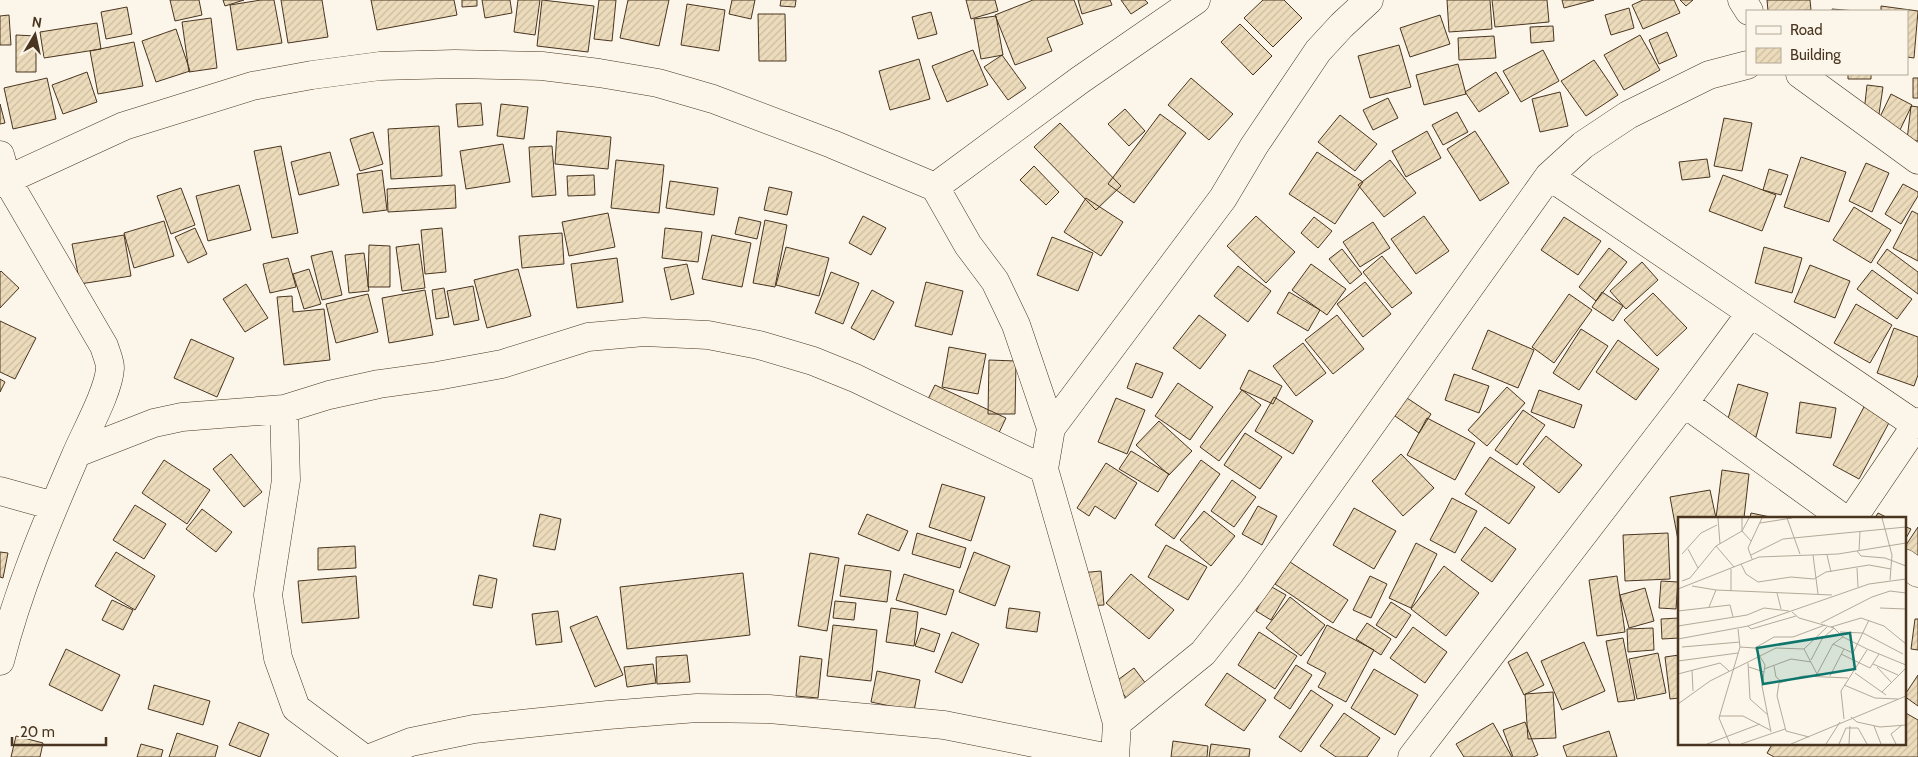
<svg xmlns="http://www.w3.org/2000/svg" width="1918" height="757" font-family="Cabin,sans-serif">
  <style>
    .building { fill: url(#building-hatch); stroke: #4a3520 }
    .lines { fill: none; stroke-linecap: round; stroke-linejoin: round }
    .minor-casing { stroke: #4a3520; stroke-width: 29 }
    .minor { stroke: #fbf6e9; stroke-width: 28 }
    .inset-road { fill: none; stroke: #b4a999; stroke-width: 1 }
    .view { fill: #0f766e; fill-opacity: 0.15; stroke: #0f766e; stroke-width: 2.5 }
    .inset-edge { fill: none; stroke: #4a3520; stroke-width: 2.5 }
  </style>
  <defs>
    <pattern id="building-hatch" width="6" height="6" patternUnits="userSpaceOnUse" patternTransform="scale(1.25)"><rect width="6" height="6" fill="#ecdcbc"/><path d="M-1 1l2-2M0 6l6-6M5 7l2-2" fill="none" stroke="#ccbda1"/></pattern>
  </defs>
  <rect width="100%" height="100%" fill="#fbf6e9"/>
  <!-- building -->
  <path class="building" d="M170,0H199L202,15L175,21Z
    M223,0H244L225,6Z
    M261,0H274L282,43L237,50L230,5Z
    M281,0H322L328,37L288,43Z
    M371,0H454L457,15L377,30Z
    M462,0H477V6L462,7Z
    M482,0H510L512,13L485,18Z
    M518,0H540L535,35L514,32Z
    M542,0L594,6L588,52L537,46Z
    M599,0H616L612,41L594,39Z
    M628,0H669L659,46L620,38Z
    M732,0H755L751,19L729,14Z
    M781,0H796L795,7L780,6Z
    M966,0H995L998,11L971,19Z
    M1033,0H1074L1083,24L1047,38L1052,51L1015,65L995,15Z
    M1078,0H1110L1112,5L1082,14Z
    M1121,0H1145L1148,3L1131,14Z
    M1263,0H1284L1302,18L1273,47L1244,18Z
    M1447,0H1490L1492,29L1449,32Z
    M1492,0H1547L1549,22L1495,27Z
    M1562,0H1594L1564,8Z
    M1643,0H1674L1680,13L1643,29L1632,5Z
    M1680,0H1693L1686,6Z
    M1767,0H1810L1811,10L1768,11Z
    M687,4L725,10L719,51L681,45Z
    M1881,6L1918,11L1914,58L1907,57V11H1881Z
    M127,7L132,34L106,39L101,12Z
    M1629,8L1634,28L1611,35L1605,15Z
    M1832,9L1856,11H1832Z
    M931,12L937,34L918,39L912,17Z
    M758,14H785L786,61H759Z
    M9,15L11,45H0V16Z
    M1440,15L1450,44L1410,57L1400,28Z
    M996,16L1003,55L981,59L974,19Z
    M211,18L217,68L189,72L182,22Z
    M97,23L101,49L44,58L40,32Z
    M1240,24L1272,56L1253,75L1221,42Z
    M1553,26L1554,41L1531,43L1530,27Z
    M176,29L190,71L156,82L142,41Z
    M1667,32L1677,56L1659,64L1649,40Z
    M16,35L36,36V72H16Z
    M1640,35L1660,70L1624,90L1604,55Z
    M1494,36L1496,58L1459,60L1458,38Z
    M134,42L143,86L98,94L90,51Z
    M1399,45L1411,87L1370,98L1358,56Z
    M973,50L988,85L947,102L932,66Z
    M1543,50L1559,81L1521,102L1503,71Z
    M1002,55L1026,88L1008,100L984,67Z
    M919,59L930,99L890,110L879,71Z
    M1594,60L1618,95L1586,116L1561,81Z
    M1458,64L1466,94L1424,105L1416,75Z
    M87,72L97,102L63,114L52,85Z
    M1496,72L1509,93L1479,112L1465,92Z
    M1848,74H1871V79H1848Z
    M47,78L56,119L13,129L4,88Z
    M1191,78L1233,114L1209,140L1168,105Z
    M1913,78H1918V98H1913Z
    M1867,85L1883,87L1879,114L1864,112Z
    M1560,92L1568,126L1540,132L1532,99Z
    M1891,94L1912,105L1899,132L1878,121Z
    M1388,98L1398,118L1373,130L1363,110Z
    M481,103L483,125L458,127L456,104Z
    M0,104L5,123L0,124Z
    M501,104L528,107L524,139L497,136Z
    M1911,106L1918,107V141L1907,140Z
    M1125,109L1145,131L1129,146L1108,124Z
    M1457,112L1468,132L1443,145L1432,125Z
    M1160,114L1186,133L1134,203L1108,184Z
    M1340,115L1377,144L1355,171L1318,142Z
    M1724,118L1752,123L1742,171L1714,166Z
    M1060,123L1121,186L1096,210L1034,147Z
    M439,126L442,176L391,179L388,129Z
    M557,131L611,137L608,169L555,164Z
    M1427,131L1441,158L1406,177L1392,151Z
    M1475,131L1509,183L1480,201L1447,149Z
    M373,132L383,164L360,171L350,139Z
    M503,144L510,182L466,189L460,151Z
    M281,146L298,233L272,238L254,151Z
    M552,146L556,195L532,197L529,147Z
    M330,152L339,185L299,195L291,162Z
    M1317,152L1363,182L1335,224L1289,194Z
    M1801,157L1846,172L1829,222L1784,207Z
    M1707,159L1710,177L1682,180L1679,162Z
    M616,160L664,165L659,213L611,208Z
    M1390,160L1416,193L1384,217L1358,185Z
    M1866,163L1889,173L1872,212L1849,201Z
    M1034,166L1059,192L1046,205L1020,180Z
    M1769,169L1788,175L1781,195L1763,190Z
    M382,170L387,210L363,213L357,174Z
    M594,175L595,195L568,196L567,176Z
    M1723,175L1776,195L1762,231L1709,211Z
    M670,181L718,188L714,215L666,208Z
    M1903,184L1918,192V196L1901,224L1885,214Z
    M239,185L251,230L208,241L196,196Z
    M455,185L456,208L388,212L387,189Z
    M769,187L792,192L787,215L764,210Z
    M181,188L195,225L171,234L157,196Z
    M1086,198L1123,222L1101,256L1064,232Z
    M1854,207L1891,230L1871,263L1833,240Z
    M1912,211L1918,214V261L1893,248Z
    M608,213L615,247L569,256L562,222Z
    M863,216L886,228L871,255L849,243Z
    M1256,216L1295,252L1266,283L1227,246Z
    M1424,216L1449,251L1416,274L1391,239Z
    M739,217L761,222L757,239L735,234Z
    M1314,217L1332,231L1318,248L1301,233Z
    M1564,217L1601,241L1578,275L1541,250Z
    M765,220L787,225L775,287L753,283Z
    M164,221L174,256L134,268L124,233Z
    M1373,222L1390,248L1360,267L1343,242Z
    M195,228L207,254L188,263L175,237Z
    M442,228L446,272L425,274L421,230Z
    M665,228L702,232L698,262L662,258Z
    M562,233L564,264L522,268L519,236Z
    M124,235L131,276L80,284L72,244Z
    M712,235L751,243L742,287L702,279Z
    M1052,237L1093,253L1078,291L1037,275Z
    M419,244L425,288L402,291L396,247Z
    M369,245L390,246V287H368Z
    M786,247L829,258L819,296L776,285Z
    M1764,247L1802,258L1792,293L1755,283Z
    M1609,248L1627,262L1596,301L1579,287Z
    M1342,249L1362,274L1350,284L1329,259Z
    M1887,249L1918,272V294L1877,263Z
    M332,251L342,295L322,300L311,256Z
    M364,253L369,291L349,293L345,255Z
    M1382,256L1412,293L1392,308L1363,272Z
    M288,258L296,287L270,293L263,264Z
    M617,258L623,302L577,308L571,264Z
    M1642,262L1658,280L1626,309L1610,291Z
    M687,264L694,294L671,300L664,268Z
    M1311,264L1346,289L1327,315L1292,290Z
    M1810,265L1850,281L1835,318L1794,302Z
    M1238,266L1271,291L1248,322L1214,296Z
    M309,269L321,304L304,309L293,274Z
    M518,269L531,316L487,328L474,280Z
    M1872,270L1912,299L1897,319L1857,289Z
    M1,271L19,288L0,308V272Z
    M831,272L859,283L843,324L815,313Z
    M926,282L963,291L952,335L915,326Z
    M1365,282L1391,314L1363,337L1337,304Z
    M246,284L268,318L245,332L223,299Z
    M473,286L479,320L454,325L447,291Z
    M444,288L449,317L436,319L432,290Z
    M425,290L433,335L389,343L382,298Z
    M872,290L894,302L874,340L851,328Z
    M1289,292L1320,310L1308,331L1277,313Z
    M1602,292L1623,306L1613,321L1592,307Z
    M1653,293L1687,328L1657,356L1624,320Z
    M368,294L378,332L336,343L326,304Z
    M1569,294L1592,310L1554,363L1532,347Z
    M292,296L293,312L324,309L330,360L284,365L277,297Z
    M1856,304L1892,325L1870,363L1834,343Z
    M1199,315L1226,335L1200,369L1173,348Z
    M1337,315L1364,349L1333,374L1305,340Z
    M0,321L36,338L15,379L0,372Z
    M1894,328L1918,337V375L1914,386L1877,373Z
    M1581,329L1608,346L1579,390L1553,373Z
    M1488,330L1534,350L1518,388L1472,369Z
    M191,339L234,358L217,397L174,378Z
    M1618,340L1659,369L1636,400L1596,372Z
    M1303,343L1326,373L1296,396L1273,366Z
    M949,347L986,354L978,394L942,387Z
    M989,360L1016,361L1015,414H988Z
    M1136,363L1163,373L1152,398L1127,388Z
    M1249,370L1282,386L1273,404L1240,389Z
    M1454,374L1489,386L1479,413L1445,400Z
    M0,379L5,382L0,392Z
    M1178,383L1213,407L1190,440L1155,416Z
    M1738,384L1768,393L1756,437L1725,429Z
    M935,385L1006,418L995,441L924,407Z
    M1507,387L1525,403L1487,446L1468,430Z
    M1242,390L1261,405L1219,461L1200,447Z
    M1539,390L1582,405L1574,428L1531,412Z
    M1274,397L1313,421L1293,454L1255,431Z
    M1116,398L1145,410L1127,454L1098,442Z
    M1407,398L1431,414L1419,433L1395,416Z
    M1800,402L1836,408L1831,438L1796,433Z
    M1865,405L1891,419L1859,479L1833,465Z
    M1523,410L1545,425L1517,465L1495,450Z
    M1427,418L1475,443L1455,480L1407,455Z
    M1159,421L1192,451L1169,475L1136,445Z
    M1245,433L1282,457L1260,489L1224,465Z
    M1546,436L1582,465L1559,493L1523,464Z
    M1131,451L1169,474L1158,492L1119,469Z
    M231,454L262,492L244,507L213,469Z
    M1401,454L1434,488L1403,516L1372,481Z
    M1490,457L1535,487L1509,524L1465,494Z
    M164,460L210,490L187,524L142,493Z
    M1201,460L1220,474L1174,539L1155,525Z
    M1106,463L1137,483L1115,519L1095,506L1089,516L1077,508Z
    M1722,470L1749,474L1744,518H1716Z
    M1232,480L1256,497L1234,527L1211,511Z
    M942,484L985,497L971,541L929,527Z
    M1710,490L1716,518H1679L1678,540L1670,497Z
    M1452,498L1477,511L1455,553L1430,540Z
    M135,505L166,524L144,559L113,540Z
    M1258,506L1277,516L1262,545L1242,534Z
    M1354,508L1396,531L1374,569L1333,545Z
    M202,509L232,532L216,552L186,529Z
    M1204,511L1235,536L1211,566L1180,540Z
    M1751,513L1775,518H1750Z
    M1878,513L1888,518H1875Z
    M540,514L561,519L555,550L533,546Z
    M867,514L908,531L899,551L858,534Z
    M1904,526L1911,529L1904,542Z
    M1485,527L1516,549L1492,582L1461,560Z
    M1918,527V557L1904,548Z
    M917,533L966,548L960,568L912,554Z
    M1668,533L1670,579L1625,581L1623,535Z
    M1416,543L1437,554L1411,608L1389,598Z
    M1166,545L1207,567L1188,600L1148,577Z
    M355,546L356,568L318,570V548Z
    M0,552L8,553L3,578L0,577Z
    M116,552L155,576L135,610L95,586Z
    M974,552L1010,566L995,606L959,592Z
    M810,553L839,558L827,631L798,626Z
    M1290,562L1348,600L1333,623L1275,584Z
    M845,565L891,571L887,602L840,596Z
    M1444,566L1479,593L1446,636L1411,609Z
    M1101,571L1104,605L1083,606L1080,573Z
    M743,573L750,635L627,649L620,587Z
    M904,574L954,590L946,615L896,600Z
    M1131,574L1174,610L1149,639L1106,603Z
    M479,575L497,579L492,608L473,605Z
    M356,576L359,618L302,623L298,581Z
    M1370,576L1387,584L1371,618L1353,610Z
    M1617,576L1625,632L1597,636L1589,580Z
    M1661,581L1678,582L1676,609L1659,608Z
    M1270,586L1286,595L1271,620L1256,611Z
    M1645,588L1654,621L1629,628L1620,595Z
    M1290,597L1325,625L1301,656L1266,628Z
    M112,600L133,610L123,630L102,620Z
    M835,601L856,603L854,620L833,618Z
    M1391,602L1411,615L1396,638L1376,625Z
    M891,608L918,612L914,646L886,642Z
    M1009,608L1040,612L1037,632L1006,628Z
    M558,611L562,642L536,645L532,614Z
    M597,616L623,675L595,687L570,627Z
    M1679,618V638L1662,639L1661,619Z
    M1915,619H1918V650L1911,649Z
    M1367,623L1391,639L1381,655L1356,639Z
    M833,625L877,630L871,681L827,676Z
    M1327,625L1374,650L1346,702L1318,687L1326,673L1307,663Z
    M1413,627L1447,652L1425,683L1390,658Z
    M921,628L940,634L934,652L915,646Z
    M1653,628L1654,650L1628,652L1627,629Z
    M952,632L979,644L962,683L935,672Z
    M1259,632L1297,656L1275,689L1238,665Z
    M1623,638L1635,700L1618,702L1606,641Z
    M1584,642L1605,691L1562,710L1541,661Z
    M66,649L120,675L102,711L49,685Z
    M1527,652L1544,685L1524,695L1508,662Z
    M1658,653L1666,693L1637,699L1629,659Z
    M687,655L690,682L657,684L656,657Z
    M1679,655V698L1670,699L1665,657Z
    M800,656L822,659L818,698L796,696Z
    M653,664L656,683L627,687L624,667Z
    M1296,665L1312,675L1290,709L1274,698Z
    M1134,668L1149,688L1129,702L1115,682Z
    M1374,669L1418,695L1395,735L1351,708Z
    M877,671L920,680L914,711L871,702Z
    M1227,673L1266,700L1244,731L1205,705Z
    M1918,675V706L1904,696Z
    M154,685L210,701L203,725L148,709Z
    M1311,690L1333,705L1301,752L1279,737Z
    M1553,692L1556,738L1528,739L1525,694Z
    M1904,712L1918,720V757H1774L1767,753L1773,743H1904Z
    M1344,713L1380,738L1367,757H1336L1320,746Z
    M239,722L269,734L260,757L229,745Z
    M1525,722L1538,755L1533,757H1513L1503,730Z
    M1493,723L1512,757H1464L1456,744Z
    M1609,731L1617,757H1567L1563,746Z
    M177,733L218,746L215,757H169Z
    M16,736L43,743L40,757H11Z
    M1173,741L1208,746L1207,757H1171Z
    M141,744L163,750L161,757H137Z
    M1211,744L1250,749L1249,757H1209Z"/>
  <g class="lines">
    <defs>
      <path id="minor" d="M1742,0L1749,11
        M1800,74L1918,160
        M0,155L7,180L104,346C106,353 110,361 110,368C109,391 84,435 75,457C46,524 18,590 0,661
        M1549,176L1916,425L1918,422
        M0,183L124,126L252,86L312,75L380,66L455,64L542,66L599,73L658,83L713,99L832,144L935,187L968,245L995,281L1016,325L1051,428
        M935,187L1080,80L1196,0
        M1684,403L1843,518
        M284,409L286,480L268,595L278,658L296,708L362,757
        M77,453L154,423L182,417L284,409L329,395L379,384L437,376L502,364L588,337L644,332L708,335L759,345L813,361L855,378L1044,469
        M0,491L54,506
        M1853,518L1916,425
        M1904,563L1918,573
        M1117,723L1044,469L1051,428L1223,198L1254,146L1318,51L1342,25L1369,0
        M373,757L411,742L474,729L608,715L697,708L769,709L944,725L1104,757
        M1115,757L1117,723L1203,653L1253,590L1549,176L1583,145L1628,115L1709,75L1747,65
        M1412,757L1684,403L1750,314"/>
    </defs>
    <!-- minor casing -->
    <use href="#minor" class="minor-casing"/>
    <!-- minor -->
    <use href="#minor" class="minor"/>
  </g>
  <!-- overview -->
  <g transform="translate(1678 517)">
    <rect width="228" height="228" fill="#fbf6e9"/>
    <path class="inset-road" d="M40,1L42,27M64,1V14L73,24M109,1L122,37M204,1L214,38L212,63M82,6L114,1M38,29L56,50M10,32L20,51M179,34L183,39L207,41L228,49M181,34L182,14M4,37L23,16L39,8M73,38L105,22L228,10M135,38L140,77M149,38L153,55M74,42L70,31L84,1M63,47L68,57L80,65L113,60L136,62L148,55L191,48L213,52M179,51L180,70M53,52V74M4,64L12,61L38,29L64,14L71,1M14,69L38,73L154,78M0,72L81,40L160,37L228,26M99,76L103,92M31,90L38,73M202,91L228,92M0,94L52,88L55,100M114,95L121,101L156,111L165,120L189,132L228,148M143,106L194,80L212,74L228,76M0,109L69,98L86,91L111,94M70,109L73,112L118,99M153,110L183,101L206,109L228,127M162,115L185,116L225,137M0,122L70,109L191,67L228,62M155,127L175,136L191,103M4,130L62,125M62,130L77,131L96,120H115L147,108M77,131L87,148L84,169L93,215M126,132L149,110M163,137L192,151L201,137M133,143L144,122L156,111M0,144L60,136M70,146L72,182L90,198M195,147L220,158M96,149L98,160L103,164M71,150L86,155M199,150L213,165M86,152L113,142L133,145M14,153L15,174M177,156L208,178M0,157L42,146L51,154M139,157L155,127L165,120M152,159L166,132M166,168L197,181L220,182M204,175L228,151M0,187L32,164L98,131L126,132L139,157M41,199H65L92,213M173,200L179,205L202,210L228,208M166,202L163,174L189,133M196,209L203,227M180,211L189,227M131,220L108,214L99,179L101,166L125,159L170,161M29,227L82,207M52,227L41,201L62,130L60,112M63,227L107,212M113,227L228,179M148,227L162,205M161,227L168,211H180M171,227L172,209M218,227L213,217L224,208"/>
    <path class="view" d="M172,116L177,152L85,167L79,131Z"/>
    <rect width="228" height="228" class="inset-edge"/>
  </g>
  <!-- legend -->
  <rect x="1746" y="10" width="162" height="65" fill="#fbf6e9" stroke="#b4a999"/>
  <rect x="1756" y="26" width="25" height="8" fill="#fbf6e9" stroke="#b4a999"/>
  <text x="1790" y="35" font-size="15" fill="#4a3520">Road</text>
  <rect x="1756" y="48" width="25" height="15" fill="url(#building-hatch)" stroke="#b4a999"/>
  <text x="1790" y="60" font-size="15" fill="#4a3520">Building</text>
  <!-- north arrow -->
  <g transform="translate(35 35) rotate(9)" stroke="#fbf6e9" stroke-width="4" paint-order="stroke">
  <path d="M0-4L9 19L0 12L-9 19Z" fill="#4a3520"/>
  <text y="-8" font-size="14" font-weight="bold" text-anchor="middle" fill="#4a3520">N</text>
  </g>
  <!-- scale -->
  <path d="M12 737v8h94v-8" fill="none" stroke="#4a3520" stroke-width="2.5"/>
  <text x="20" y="737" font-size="15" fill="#4a3520" stroke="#fbf6e9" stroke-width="4" paint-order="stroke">20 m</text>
</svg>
